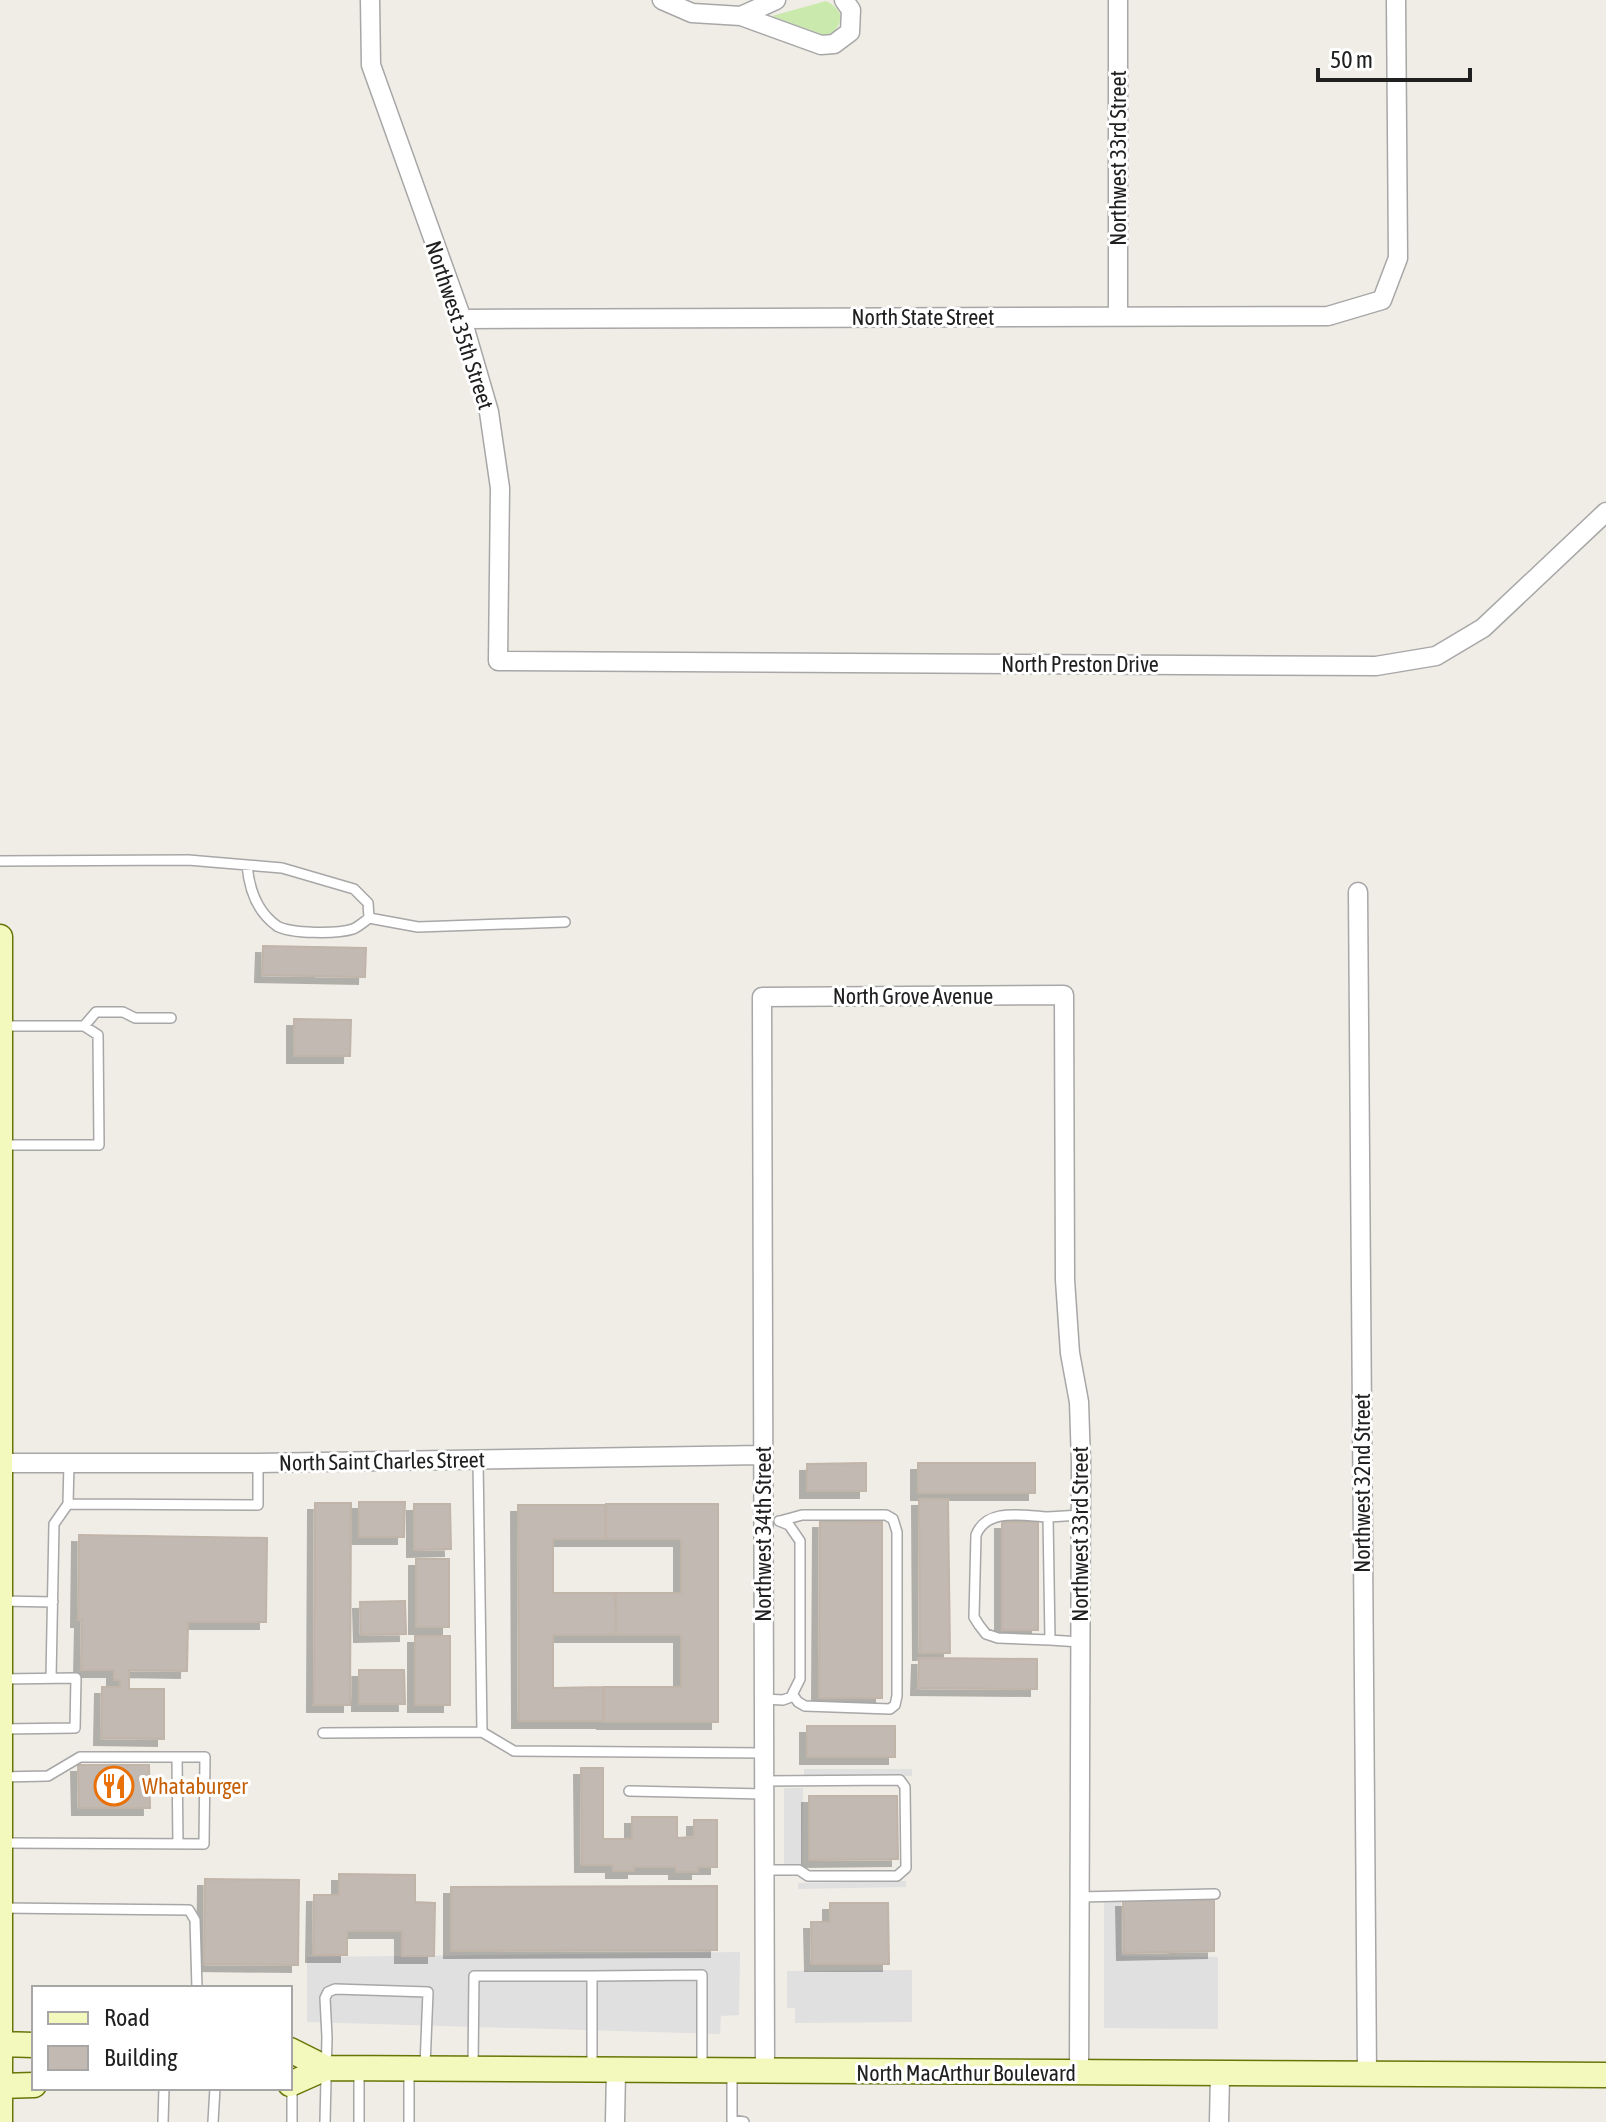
<svg xmlns="http://www.w3.org/2000/svg" width="1606" height="2122" font-family="'Asap Condensed',sans-serif">
  <style>
    .grass { fill: #c9e9ad }
    .parking { fill: #e0e0e0 }
    .building { fill: #c1b9b2; stroke: #c1b4a9; stroke-width: 2; filter: url(#shadow) }
    .lines { fill: none; stroke-linecap: round; stroke-linejoin: round }
    .service-casing { stroke: #a7a7a7; stroke-width: 12 }
    .minor-casing { stroke: #a7a7a7; stroke-width: 21 }
    .secondary-casing { stroke: #677607; stroke-width: 27 }
    .service { stroke: #fff; stroke-width: 9 }
    .minor { stroke: #fff; stroke-width: 18 }
    .secondary { stroke: #f3f8bc; stroke-width: 24 }
    .labels { text-anchor: middle; stroke-width: 6; stroke-linejoin: round; paint-order: stroke }
    .street-label { font-size: 22px; fill: #202020; stroke: #fff }
    .food-label { font-size: 22px; fill: #c56008; stroke: #fff; text-anchor: start }
  </style>
  <defs>
    <filter id="shadow"><feDropShadow dx="-7" dy="7" stdDeviation="0" flood-color="#0004"/></filter>
  </defs>
  <rect width="100%" height="100%" fill="#f0ede6"/>
  <!-- grass -->
  <path class="grass" d="M826,1C842,9 845,19 833,33L824,35L772,16Z"/>
  <!-- parking -->
  <path class="parking" d="M804,1769H912V1776L804,1775Z
    M784,1788H803L802,1866H784Z
    M906,1881V1887L798,1889V1883Z
    M1104,1900H1121V1956L1218,1957V2029L1104,2028Z
    M740,1952L739,2015L721,2016L720,2034L307,2022V1957Z
    M912,1970V2022L795,2023V2008H787V1971Z"/>
  <!-- building -->
  <path class="building" d="M263,946L366,948L365,977L262,975Z
    M294,1019L351,1020L350,1056H294Z
    M866,1463V1491H807V1464Z
    M918,1463H1035V1493H918Z
    M919,1499H948L950,1653H920Z
    M359,1502H405L404,1537H359Z
    M315,1503H351L350,1705H314Z
    M414,1504H450L451,1549L414,1550Z
    M606,1504H718V1722H604V1687H681V1635H616V1593H681V1539H606Z
    M518,1505H605V1539H553V1593H615L616,1635H553V1688L603,1687V1721H519Z
    M820,1521L882,1522V1698H819Z
    M1002,1522H1038V1630H1002Z
    M79,1535L267,1538L266,1622H188L187,1671L129,1670V1689H164V1739L101,1738L102,1687H120V1680H114V1670H81L82,1620H78Z
    M416,1559H449V1627H416Z
    M405,1601L406,1634L361,1635L360,1602Z
    M415,1636H450V1705H415Z
    M919,1658L1037,1659V1689L918,1688Z
    M359,1670H404L405,1704H359Z
    M807,1726H895V1757H807Z
    M78,1765H149L150,1808H79Z
    M581,1768H603V1839H632V1817H677V1838L694,1837V1820H717V1867H698V1872H676V1867H634V1871H613V1865H582Z
    M809,1796H897L898,1859L809,1860Z
    M339,1874L415,1875V1902L435,1903L434,1956H402V1931H347V1955H313L314,1895H339Z
    M205,1879L299,1880L298,1965L204,1964Z
    M717,1886V1950L451,1951V1887Z
    M1214,1899V1951L1124,1953L1123,1900Z
    M830,1903H888L889,1964H812L811,1922H830Z"/>
  <g class="lines">
    <defs>
      <path id="service" d="M0,861L188,860L282,868L354,889L368,903L369,918C364,922 358,927 353,929C337,934 291,934 277,926C257,912 249,888 247,865
        M369,918L418,927L565,922
        M0,1026H84L98,1035L99,1145H0
        M84,1026L96,1012H123L135,1018H171
        M478,1460L482,1732
        M68,1504L69,1463
        M1048,1517C1023,1516 987,1507 976,1535L974,1617L979,1625L986,1634L998,1638L1050,1640
        M780,1521L802,1515H886L893,1519L897,1532V1696L895,1705L890,1709L805,1706L798,1702L793,1695
        M1,1601L53,1602
        M1080,1642L1050,1640L1048,1517L1081,1515
        M51,1678L54,1524L68,1504L258,1505V1463
        M1,1679L76,1678L75,1728L2,1729
        M764,1699L783,1700L791,1697L800,1679V1541L789,1525L779,1521
        M323,1733L482,1732L514,1751L764,1753
        M1,1777L48,1776L80,1757H177L178,1844
        M764,1781L900,1780L905,1787L906,1868L897,1876H808L799,1870H764
        M629,1791L764,1794
        M3,1843L204,1844L205,1757H177
        M1079,1897L1215,1894
        M1,1908L189,1910L195,1920L197,1988
        M592,1976L702,1975V2070
        M473,2068L474,1976H592V2067
        M359,2071V2122
        M732,2071V2120L744,2122
        M292,2085V2122
        M163,2122L164,2088
        M213,2122L215,2088
        M325,2122L327,2037L325,1998L328,1992L335,1989L428,1992L425,2066
        M409,2122V2069"/>
      <path id="minor" d="M370,0L371,65L462,319L489,412L500,488L498,661L1376,666L1436,656L1483,628L1606,512
        M662,0L692,13L741,16L821,45L834,44L850,32L851,10L844,0
        M741,16L776,0
        M1118,316V0
        M462,319L1328,316L1382,300L1398,258L1396,0
        M1358,892L1367,2075
        M1,1463H258L763,1455
        M765,2072L762,997L1064,995L1065,1280L1070,1353L1079,1402L1081,1463L1079,2074
        M615,2122L616,2071
        M1219,2122L1220,2075"/>
      <path id="secondary" d="M0,937V2122
        M0,2044L34,2045
        M290,2050L326,2068
        M290,2084L326,2068L1606,2075
        M0,2086L34,2085"/>
    </defs>
    <!-- service casing -->
    <use href="#service" class="service-casing"/>
    <!-- minor casing -->
    <use href="#minor" class="minor-casing"/>
    <!-- secondary casing -->
    <use href="#secondary" class="secondary-casing"/>
    <!-- service -->
    <use href="#service" class="service"/>
    <!-- minor -->
    <use href="#minor" class="minor"/>
    <!-- secondary -->
    <use href="#secondary" class="secondary"/>
  </g>
  <!-- icons -->
  <defs>
    <symbol id="restaurant-ring" viewBox="-11 -11 22 22"><circle r="9.5" fill="#fff" stroke="#e8710a" stroke-width="1.5"/><path d="M-5-6h1v4h1v-4h1v4h1v-4h1v5L-1.5 .5V6h-2V.5L-5-1ZM5-6V6H3V1.5H1.5Q1.5-4 5-6Z" fill="#e8710a"/></symbol>
  </defs>
  <g fill-rule="evenodd">
    <use href="#restaurant-ring" x="92" y="1764" width="44" height="44"/>
  </g>
  <g class="labels">
    <!-- street labels -->
    <g class="street-label">
      <text transform="translate(1118 158) rotate(-90)" y="8">Northwest 33rd Street</text>
      <text x="923" y="325">North State Street</text>
      <text transform="translate(460 325) rotate(72)" y="8">Northwest 35th Street</text>
      <text x="1080" y="672">North Preston Drive</text>
      <text x="913" y="1004">North Grove Avenue</text>
      <text transform="translate(382 1461) rotate(-1)" y="8">North Saint Charles Street</text>
      <text transform="translate(1362 1483) rotate(-90)" y="8">Northwest 32nd Street</text>
      <text transform="translate(763 1534) rotate(-90)" y="8">Northwest 34th Street</text>
      <text transform="translate(1080 1534) rotate(-90)" y="8">Northwest 33rd Street</text>
      <text x="966" y="2081">North MacArthur Boulevard</text>
    </g>
    <!-- food labels -->
    <g class="food-label">
      <text x="142" y="1794">Whataburger</text>
    </g>
  </g>
  <!-- legend -->
  <rect x="32" y="1986" width="260" height="104" fill="#ffffff" stroke="#a6a6a6" stroke-width="2"/>
  <rect x="48" y="2012" width="40" height="12" fill="#f3f8bc" stroke="#a6a6a6" stroke-width="2"/>
  <text x="104" y="2026" font-size="24" fill="#202020">Road</text>
  <rect x="48" y="2046" width="40" height="24" fill="#c1b9b2" stroke="#a6a6a6" stroke-width="2"/>
  <text x="104" y="2066" font-size="24" fill="#202020">Building</text>
  <!-- scale -->
  <path d="M1318 68v12h152v-12" fill="none" stroke="#202020" stroke-width="4"/>
  <text x="1330" y="68" font-size="24" fill="#202020" stroke="#ffffff" stroke-width="6" paint-order="stroke">50 m</text>
</svg>
